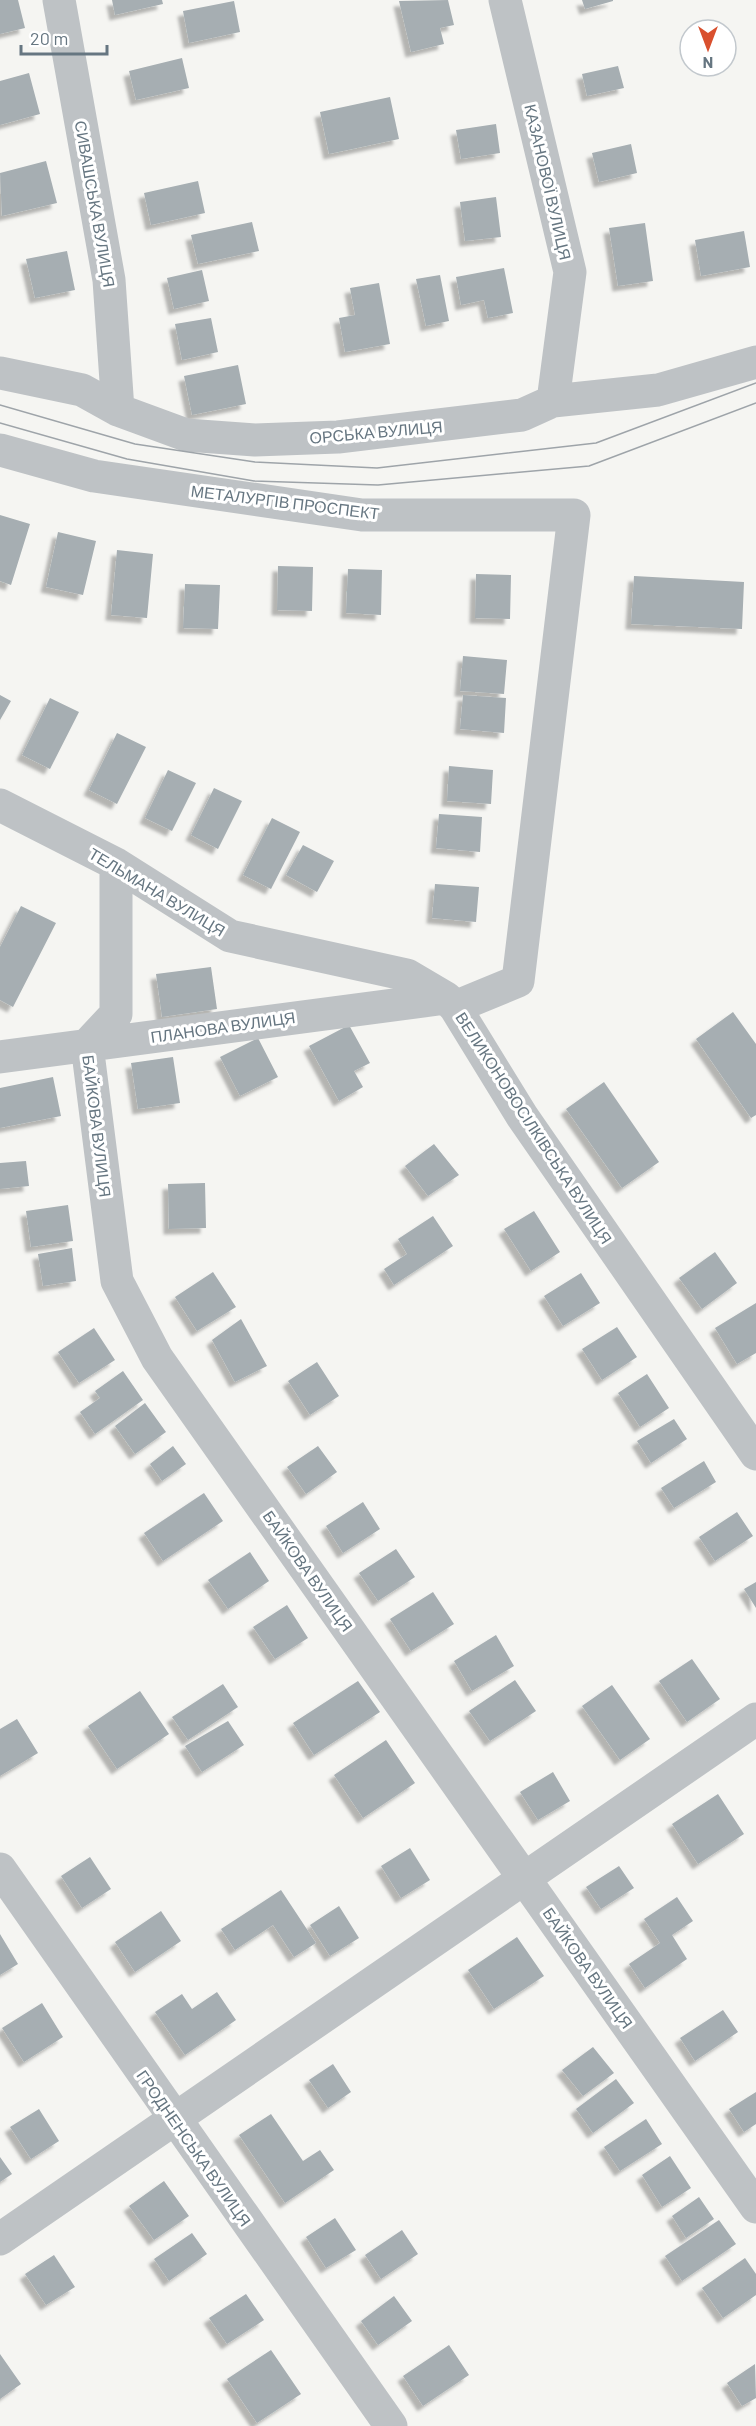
<svg xmlns="http://www.w3.org/2000/svg" width="756" height="2426" font-family="Barlow,sans-serif">
  <style>
    .building { fill: #a6aeb2; filter: url(#shadow) }
    .lines { fill: none; stroke-linecap: round; stroke-linejoin: round }
    .minor { stroke: #bec2c5; stroke-width: 33 }
    .tram { stroke: #9ea4a9; stroke-width: 1.5 }
    .labels { text-anchor: middle; stroke-width: 6; stroke-linejoin: round; paint-order: stroke }
    .street-label { font-size: 16px; fill: #667681; stroke: #fff }
  </style>
  <defs>
    <filter id="shadow"><feDropShadow dx="-5.5" dy="5.5" stdDeviation="1.5" flood-color="#0004"/></filter>
  </defs>
  <rect width="100%" height="100%" fill="#f5f5f2"/>
  <!-- building -->
  <path class="building" d="M0,0H18L25,28L0,34Z
    M112,0H162L163,4L115,15Z
    M448,0L454,25L440,28L444,44L411,52L399,1Z
    M582,0H613V1L585,9Z
    M234,1L240,32L189,43L183,11Z
    M182,58L189,88L136,100L129,71Z
    M618,66L624,88L587,96L582,74Z
    M29,73L40,114L0,125V81Z
    M390,97L399,139L329,154L320,112Z
    M496,124L500,153L461,159L456,130Z
    M631,144L637,173L599,182L592,153Z
    M46,161L57,203L2,216L0,173Z
    M198,181L205,213L151,225L144,193Z
    M496,197L501,237L465,241L460,202Z
    M252,222L259,251L198,264L191,235Z
    M645,223L653,281L618,286L609,228Z
    M744,231L750,267L701,276L695,240Z
    M67,251L75,290L35,298L26,259Z
    M504,268L513,313L488,318L484,300L461,305L456,277Z
    M202,270L209,301L174,309L167,278Z
    M440,275L449,321L426,326L416,279Z
    M379,283L390,344L345,352L339,318L355,315L350,288Z
    M211,318L218,352L182,360L175,324Z
    M238,365L246,404L192,415L184,376Z
    M0,515L30,524L11,585L0,581Z
    M58,532L96,541L83,595L46,587Z
    M117,550L153,554L147,618L111,615Z
    M278,566L313,567L312,611L277,610Z
    M348,569L382,570L381,615L346,613Z
    M476,574L511,575L510,619L475,618Z
    M634,576L744,582L742,629L631,624Z
    M185,584L220,585L218,629L183,628Z
    M463,656L507,660L504,694L460,691Z
    M0,695L11,701L0,720Z
    M463,695L506,698L504,733L460,729Z
    M50,698L79,712L50,769L22,755Z
    M117,733L146,747L117,804L89,790Z
    M449,766L493,770L491,804L447,801Z
    M168,770L196,783L172,831L145,818Z
    M214,788L242,801L218,849L191,835Z
    M439,814L482,817L480,852L436,848Z
    M272,818L300,832L271,889L243,875Z
    M303,845L334,861L317,892L286,875Z
    M435,884L479,887L476,922L432,918Z
    M21,906L56,923L13,1007L0,1000V947Z
    M211,967L217,1009L162,1017L156,974Z
    M733,1012L756,1044V1115L751,1118L696,1039Z
    M349,1025L370,1063L354,1071L363,1087L339,1101L309,1046Z
    M258,1038L278,1077L240,1096L220,1057Z
    M173,1057L180,1103L138,1109L131,1063Z
    M53,1077L61,1116L0,1128V1088Z
    M604,1082L659,1162L622,1188L566,1109Z
    M434,1144L459,1175L428,1196L405,1166Z
    M26,1161L29,1186L0,1189V1163Z
    M205,1183L206,1228L169,1229L168,1184Z
    M68,1205L73,1241L31,1247L26,1211Z
    M534,1211L560,1252L531,1271L504,1229Z
    M433,1216L453,1246L394,1285L384,1269L407,1254L398,1239Z
    M72,1248L76,1281L43,1286L38,1254Z
    M715,1252L737,1283L702,1309L679,1278Z
    M213,1272L236,1307L197,1331L175,1297Z
    M581,1273L600,1303L563,1326L544,1296Z
    M756,1303V1353L737,1364L715,1328Z
    M241,1319L267,1366L235,1382L212,1340Z
    M617,1327L637,1357L602,1380L582,1349Z
    M94,1328L115,1360L79,1383L58,1352Z
    M317,1362L339,1396L310,1415L288,1381Z
    M123,1371L143,1400L95,1434L80,1412L100,1398L95,1391Z
    M647,1374L669,1408L640,1427L618,1393Z
    M145,1403L166,1432L135,1454L115,1426Z
    M674,1419L687,1439L651,1463L637,1441Z
    M173,1446L186,1464L162,1481L150,1464Z
    M318,1446L337,1472L306,1494L287,1467Z
    M704,1461L716,1482L674,1508L661,1488Z
    M204,1493L223,1521L163,1561L144,1533Z
    M363,1502L380,1529L343,1553L326,1526Z
    M737,1512L753,1536L715,1561L699,1537Z
    M396,1549L415,1577L378,1601L359,1573Z
    M250,1552L269,1581L228,1609L208,1580Z
    M756,1582V1608L744,1589Z
    M433,1592L454,1624L411,1651L390,1619Z
    M287,1605L308,1638L275,1659L253,1627Z
    M496,1635L514,1666L472,1691L454,1661Z
    M692,1659L720,1699L687,1722L659,1681Z
    M515,1680L536,1711L490,1741L469,1711Z
    M358,1681L380,1712L314,1755L293,1723Z
    M223,1684L238,1707L188,1740L172,1717Z
    M612,1685L650,1739L620,1760L582,1706Z
    M140,1691L169,1734L117,1769L88,1726Z
    M17,1719L38,1753L0,1776V1729Z
    M228,1721L244,1745L202,1772L185,1746Z
    M386,1740L415,1783L363,1818L334,1775Z
    M553,1772L570,1801L538,1820L520,1792Z
    M718,1794L744,1834L698,1864L672,1824Z
    M410,1848L430,1880L401,1898L381,1866Z
    M90,1857L111,1889L82,1908L61,1876Z
    M619,1866L634,1888L601,1909L586,1887Z
    M281,1890L316,1943L294,1957L273,1925L235,1950L221,1929Z
    M677,1897L693,1921L672,1935L687,1959L645,1988L629,1964L660,1943L644,1919Z
    M339,1906L359,1938L330,1956L310,1925Z
    M161,1911L181,1941L135,1972L115,1942Z
    M0,1934L18,1964L0,1975Z
    M517,1937L544,1976L494,2009L468,1970Z
    M217,1992L236,2020L185,2055L155,2012L182,1994L192,2009Z
    M42,2003L63,2037L24,2062L2,2028Z
    M723,2010L738,2032L695,2061L680,2038Z
    M593,2047L614,2073L583,2096L562,2070Z
    M333,2064L351,2092L328,2108L309,2080Z
    M616,2079L634,2103L593,2133L576,2109Z
    M756,2092V2124L744,2132L729,2109Z
    M39,2109L59,2141L31,2159L10,2127Z
    M271,2114L303,2161L320,2150L334,2170L285,2203L239,2135Z
    M646,2119L662,2144L620,2171L604,2147Z
    M670,2156L691,2188L662,2207L642,2175Z
    M0,2157L12,2174L0,2182Z
    M164,2181L189,2216L154,2240L129,2206Z
    M699,2197L714,2219L686,2238L672,2216Z
    M335,2218L356,2250L326,2268L306,2237Z
    M719,2220L736,2244L682,2281L665,2256Z
    M402,2230L418,2254L381,2279L365,2255Z
    M192,2233L207,2254L169,2281L154,2259Z
    M54,2255L75,2287L46,2305L25,2274Z
    M745,2258L756,2274V2295L723,2318L702,2288Z
    M246,2294L264,2320L227,2344L209,2318Z
    M394,2296L412,2321L378,2345L361,2321Z
    M449,2345L469,2375L423,2406L403,2376Z
    M271,2350L301,2394L257,2423L227,2379Z
    M0,2354L21,2384L0,2399Z
    M755,2364L756,2398L742,2406L727,2383Z"/>
  <g class="lines">
    <!-- minor -->
    <path class="minor" d="M59,0L109,280L118,410
      M505,0L570,272L553,401
      M0,373L82,390L118,410L186,435L255,440L338,437L522,415L553,401L658,390L756,362
      M0,450L94,476L362,515H574L518,981L455,1007L522,1116L756,1454
      M0,805L116,864L230,936L407,975L446,998L455,1007
      M116,864V1014L87,1045L117,1281L157,1358L756,2207
      M0,1057L446,998
      M0,1869L391,2426
      M0,2239L756,1719"/>
    <!-- tram -->
    <path class="tram" d="M0,405L135,444L255,462L377,468L596,443L756,383
      M0,423L127,459L254,481L378,485L589,466L756,403"/>
  </g>
  <g class="labels">
    <!-- street labels -->
    <g class="street-label">
      <text transform="translate(548 182) rotate(77)" y="6">КАЗАНОВОЇ ВУЛИЦЯ</text>
      <text transform="translate(95 204) rotate(80)" y="6">СИВАШСЬКА ВУЛИЦЯ</text>
      <text transform="translate(376 432) rotate(-5)" y="6">ОРСЬКА ВУЛИЦЯ</text>
      <text transform="translate(285 502) rotate(7)" y="6">МЕТАЛУРГІВ ПРОСПЕКТ</text>
      <text transform="translate(157 892) rotate(31)" y="6">ТЕЛЬМАНА ВУЛИЦЯ</text>
      <text transform="translate(223 1027) rotate(-8)" y="6">ПЛАНОВА ВУЛИЦЯ</text>
      <text transform="translate(97 1126) rotate(83)" y="6">БАЙКОВА ВУЛИЦЯ</text>
      <text transform="translate(534 1128) rotate(57)" y="6">ВЕЛИКОНОВОСІЛКІВСЬКА ВУЛИЦЯ</text>
      <text transform="translate(308 1571) rotate(55)" y="6">БАЙКОВА ВУЛИЦЯ</text>
      <text transform="translate(588 1968) rotate(55)" y="6">БАЙКОВА ВУЛИЦЯ</text>
      <text transform="translate(194 2148) rotate(55)" y="6">ГРОДНЕНСЬКА ВУЛИЦЯ</text>
    </g>
  </g>
  <!-- north arrow -->
  <g transform="translate(708 48) rotate(180)"><circle r="28" fill="#ffffff" stroke="#c2c8cd" stroke-width="1.5"/>
  <path d="M0-4.5L10 22L0 15L-10 22Z" fill="#d9502e"/>
  <text y="-9" font-size="16" font-weight="bold" text-anchor="middle" fill="#667681">N</text>
  </g>
  <!-- scale -->
  <path d="M21 45v9h86v-9" fill="none" stroke="#667681" stroke-width="3"/>
  <text x="30" y="45" font-size="18" fill="#667681" stroke="#ffffff" stroke-width="4.5" paint-order="stroke">20 m</text>
</svg>
